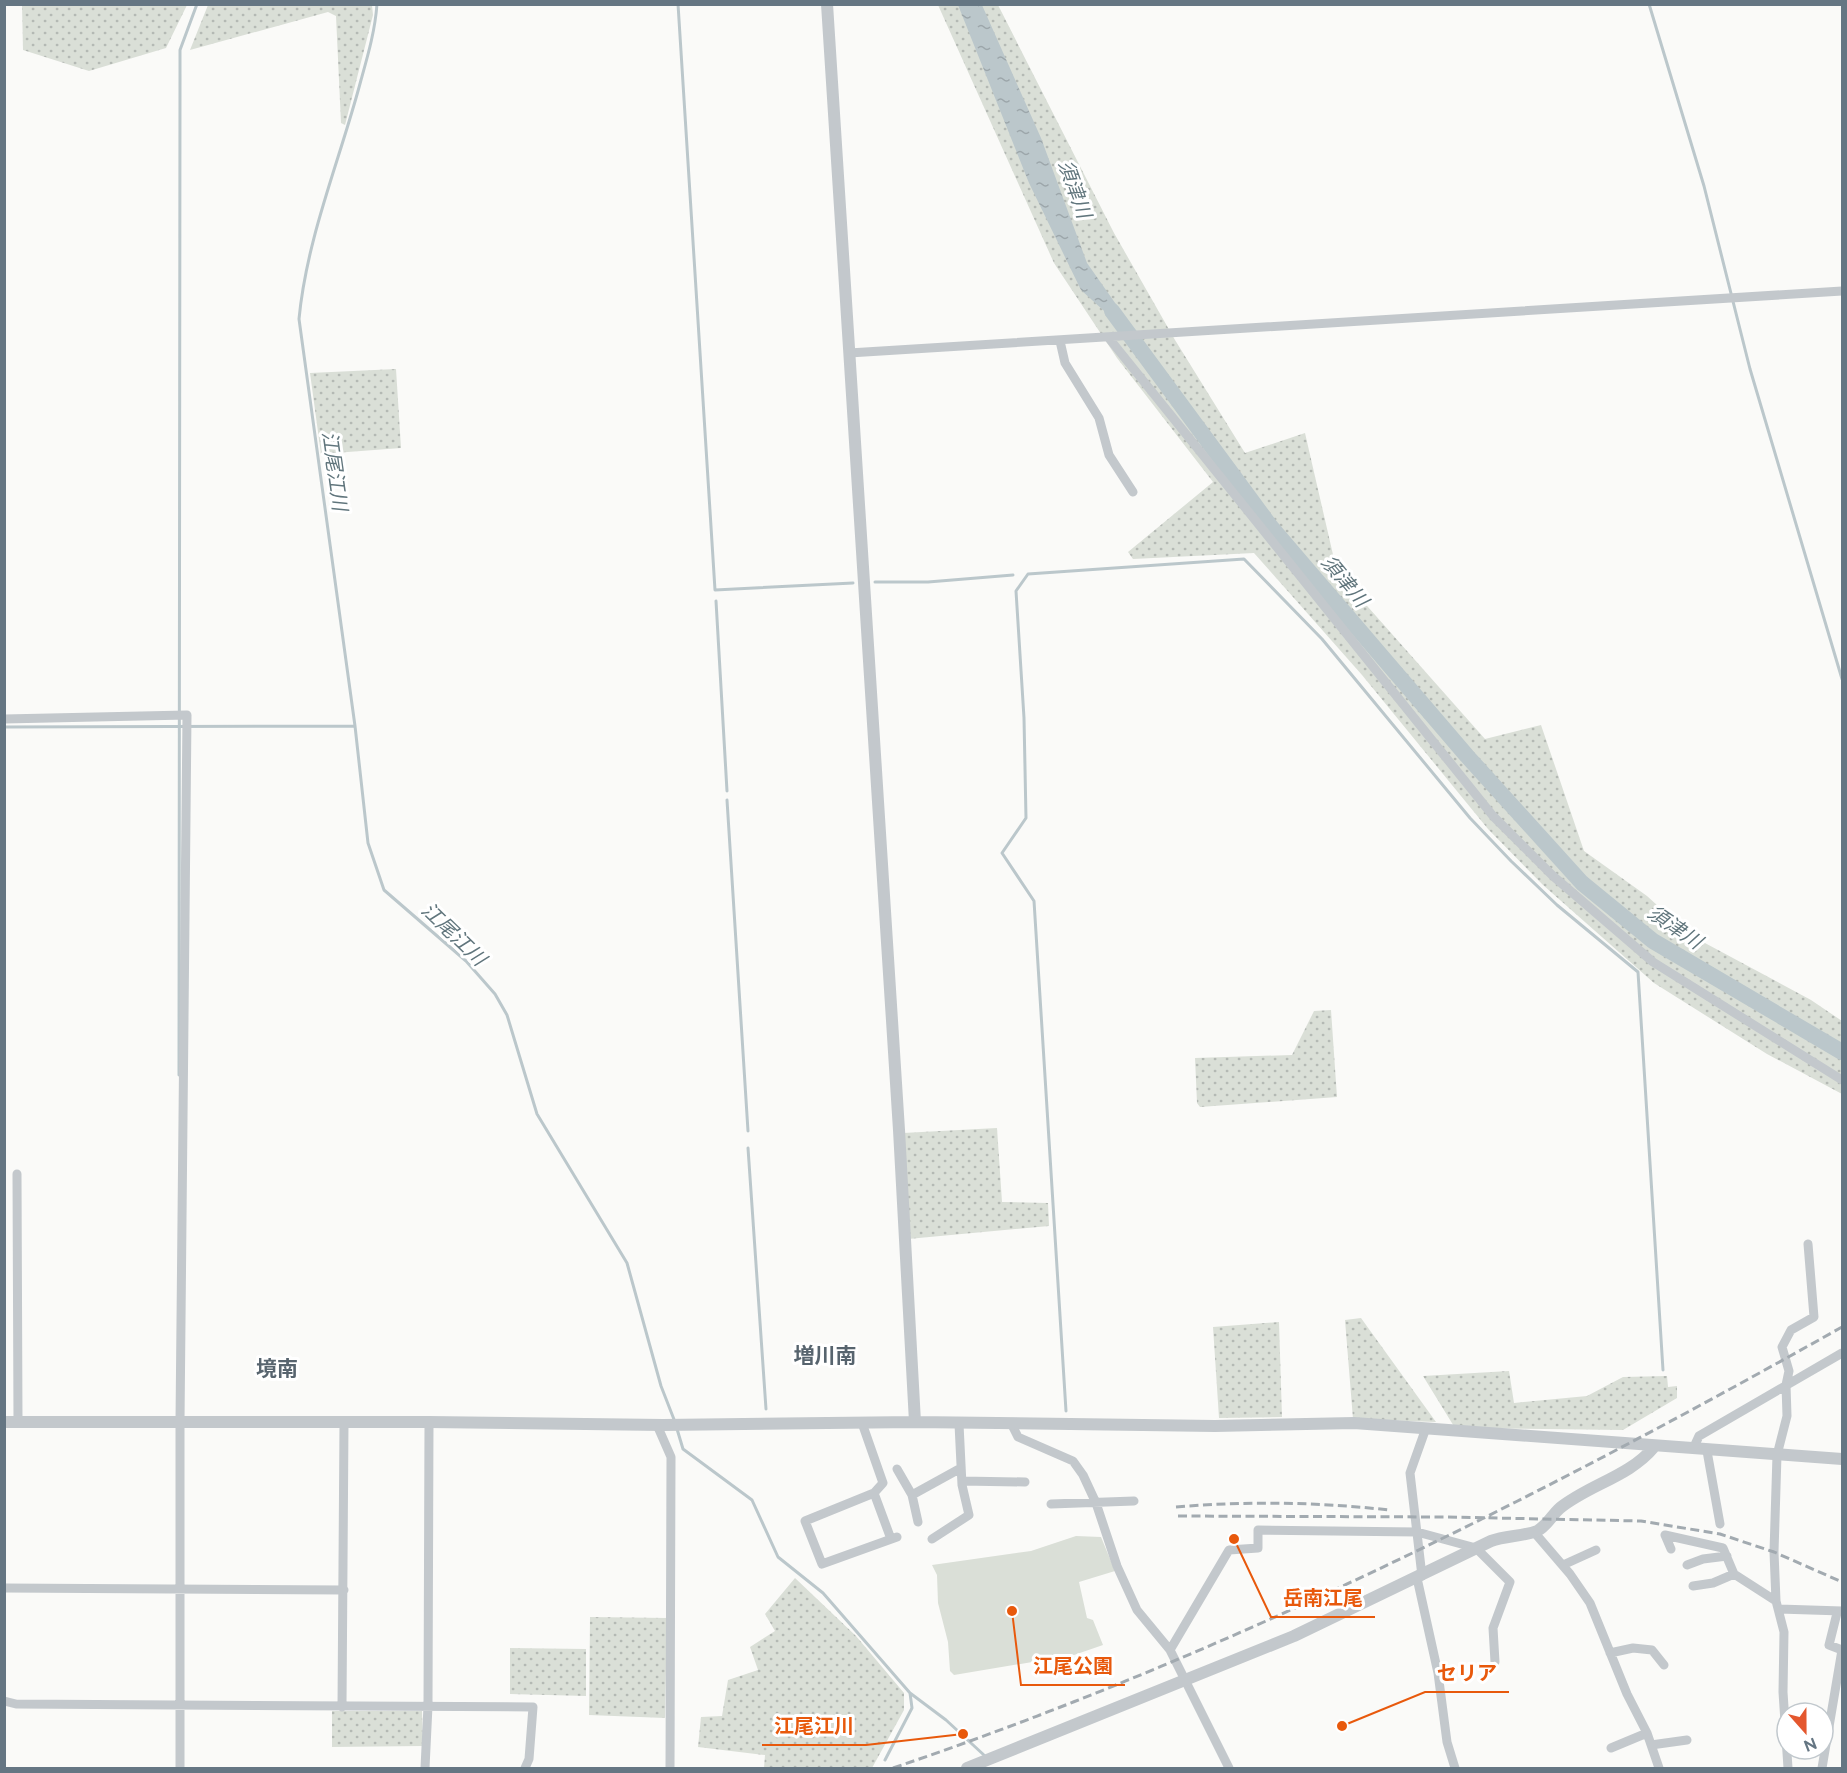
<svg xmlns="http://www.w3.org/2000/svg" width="1847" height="1773" font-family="Raleway,'Noto Sans JP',sans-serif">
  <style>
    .grass { fill: url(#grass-dots) }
    .park { fill: #dadfd7 }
    .water { fill: url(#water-ripples) }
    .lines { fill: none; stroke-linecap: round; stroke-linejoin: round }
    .stream { stroke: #bbc7cb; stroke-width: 3 }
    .river { stroke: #bbc7cb; stroke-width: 16 }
    .minor { stroke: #c3c8cc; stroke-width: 9 }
    .tertiary { stroke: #c3c8cc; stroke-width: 12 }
    .rail { stroke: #a2aab0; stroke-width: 3; stroke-dasharray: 9 4.5; stroke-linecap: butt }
    .labels { text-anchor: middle; stroke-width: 6; stroke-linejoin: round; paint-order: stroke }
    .water-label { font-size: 20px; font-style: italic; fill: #60757c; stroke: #fff }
    .quarter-label { font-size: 21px; font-weight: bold; fill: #57646e; stroke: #fff }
    .leader { fill: none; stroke: #e8590c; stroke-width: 2 }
    .callout-dot { fill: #e8590c; stroke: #fff; stroke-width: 2 }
    .callout-label { font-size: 20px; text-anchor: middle; font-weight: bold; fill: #e8590c; stroke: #fff; stroke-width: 6; stroke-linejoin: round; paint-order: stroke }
  </style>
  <defs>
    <pattern id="grass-dots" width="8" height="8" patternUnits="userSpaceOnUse" patternTransform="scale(1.5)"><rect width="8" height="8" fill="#dadfd7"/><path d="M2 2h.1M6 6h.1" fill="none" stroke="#b4b9b4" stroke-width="1.8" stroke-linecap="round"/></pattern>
    <pattern id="water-ripples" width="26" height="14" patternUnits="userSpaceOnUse" patternTransform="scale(1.5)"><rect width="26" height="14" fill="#bbc7cb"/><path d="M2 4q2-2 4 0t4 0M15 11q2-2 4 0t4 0" fill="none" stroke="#9ca6aa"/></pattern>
  </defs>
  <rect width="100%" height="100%" fill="#fafaf8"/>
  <!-- grass -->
  <path class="grass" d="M22,5V4L187,5L166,48L89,71L23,50Z
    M208,5H372L373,15L345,125L341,123L336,16L328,12L190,50Z
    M938,5H998L1114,233L1175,340L1245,453L1305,433L1337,572L1485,739L1541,725L1584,851L1647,896L1690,935L1811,1000L1842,1021V1094L1767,1054L1654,983L1543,885L1488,829L1362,675L1254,553L1133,559L1128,552L1213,482L1117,358L1054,263Z
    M396,369L401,448L321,454L310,373Z
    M1331,1010L1337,1097L1200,1107L1197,1103L1195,1058L1292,1055L1314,1011Z
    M997,1128L1002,1202L1048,1203L1049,1226L908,1239L903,1133Z
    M1361,1318L1436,1422L1353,1419L1345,1320Z
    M1279,1322L1282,1417L1219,1418L1213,1327Z
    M1509,1371L1514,1403L1587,1396L1623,1377L1667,1376L1668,1387L1677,1386V1398L1623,1430L1455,1428L1423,1376Z
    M795,1578L856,1636L904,1693V1710L872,1768H764L765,1755L698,1747L701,1717L722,1716L728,1680L758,1670L750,1647L775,1631L765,1614Z
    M590,1617L667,1618L665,1718L589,1715Z
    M510,1648L586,1649V1696L510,1694Z
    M332,1711H422L423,1746L332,1747Z"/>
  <!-- park -->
  <path class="park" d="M1076,1536L1101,1537L1115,1571L1079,1582L1087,1618L1093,1620L1103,1645L1074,1655L954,1675L950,1671L948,1642L938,1603L937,1575L932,1565L1031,1551Z"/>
  <!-- water -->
  <path class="water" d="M958,5H982L1041,138L1087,263L1132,327L1125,330L1081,290L1029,183Z"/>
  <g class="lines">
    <!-- stream -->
    <path class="stream" d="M377,4C375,31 368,55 361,80C340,160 307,236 299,319L355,726L368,843L384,890L466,961L495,994L507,1015L537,1114L627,1263L661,1386L675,1422
      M678,4L715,590L853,583
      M1649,4L1704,186L1750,369L1842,679
      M875,582H928L1013,575
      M716,601L727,791
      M4,727L355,726
      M727,800L748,1131
      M179,1075L180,74V50L197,4
      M748,1148L766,1409
      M1066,1411L1034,901L1002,853L1026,818L1024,718L1016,591L1028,574L1244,559L1322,639L1470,818L1511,861L1557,905L1638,972L1663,1370
      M677,1429L683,1449L752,1500L778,1557L823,1593L910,1693L946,1720L985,1756
      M885,1760L912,1708L910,1693"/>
    <!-- river -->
    <path class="river" d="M1112,311L1271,527L1467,756L1582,883L1653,941L1842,1052"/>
    <!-- minor -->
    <path class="minor" d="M1108,337L1493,816L1553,876L1653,962L1842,1080
      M1060,341L1065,363L1099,418L1109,455L1133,492
      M849,353L1842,291
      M4,719L187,715L180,1422V1768
      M17,1174L18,1422
      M862,1423L883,1483L874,1493L805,1521L822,1564L897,1537
      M657,1425L671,1457L670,1768
      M1012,1425L1018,1437L1073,1461L1083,1475L1096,1503L1117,1566L1137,1610L1170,1650L1229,1768
      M1693,1449L1699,1436L1842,1353
      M1707,1451L1720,1524
      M897,1469L912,1495
      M962,1481L1025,1482
      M874,1493L891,1539
      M1051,1504L1134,1501
      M918,1522L912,1495L961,1468
      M1534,1532L1570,1574L1590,1603L1627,1694L1647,1733L1659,1768
      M932,1539L969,1515L962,1485L959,1424
      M1671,1549L1665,1535L1723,1548L1734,1574L1776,1601
      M1563,1565L1596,1550
      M1687,1565L1703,1559L1727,1556
      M1422,1576L1410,1473L1426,1428
      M1417,1578L1438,1673L1447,1742L1455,1768
      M1693,1586L1713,1583L1734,1574
      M4,1588L344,1590
      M1779,1609L1842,1611
      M1170,1650L1229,1550L1258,1548V1530L1417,1532L1476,1548L1510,1582L1493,1628L1495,1662
      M1610,1653L1633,1648L1652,1650L1664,1665
      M4,1701L16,1704L533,1707L529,1759L525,1768
      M342,1707L344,1422
      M1651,1745L1687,1740
      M1611,1748L1647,1733
      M425,1768L428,1706L429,1422
      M1788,1768L1783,1692L1784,1632L1776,1601L1774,1552L1777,1455L1787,1416L1786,1385L1789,1371L1782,1347L1791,1330L1814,1317L1808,1244
      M1822,1768L1842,1650L1829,1645L1837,1613"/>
    <!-- tertiary -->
    <path class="tertiary" d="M827,4L899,1130L915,1422
      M4,1422H429L663,1425L915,1422L1215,1426L1354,1423L1842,1459
      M967,1768L1294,1636L1491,1541C1505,1536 1524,1536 1537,1531C1547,1526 1552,1515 1560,1508C1590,1484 1629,1477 1654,1447"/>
    <!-- rail -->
    <path class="rail" d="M1176,1507C1247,1501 1318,1502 1389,1510
      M1178,1516L1446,1517L1641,1521L1720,1534L1774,1552L1842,1582
      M893,1768C1224,1656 1538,1498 1842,1327"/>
  </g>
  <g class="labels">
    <!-- water labels -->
    <g class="water-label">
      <text transform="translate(1075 189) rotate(70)" y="7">須津川</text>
      <text transform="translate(335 471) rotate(82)" y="7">江尾江川</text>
      <text transform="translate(1345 581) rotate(50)" y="7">須津川</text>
      <text transform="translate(1675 927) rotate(34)" y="7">須津川</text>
      <text transform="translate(454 934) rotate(44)" y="7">江尾江川</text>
    </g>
    <!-- quarter labels -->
    <g class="quarter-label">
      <text x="825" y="1363">増川南</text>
      <text x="277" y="1376">境南</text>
    </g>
  </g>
  <!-- callouts -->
  <path class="leader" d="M1234 1539L1271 1617H1375M1012 1611L1021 1685H1125M1342 1726L1425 1692H1509M963 1734L866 1745H762"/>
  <g class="callout-dot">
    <circle cx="1234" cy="1539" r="6"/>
    <circle cx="1012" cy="1611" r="6"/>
    <circle cx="1342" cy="1726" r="6"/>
    <circle cx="963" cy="1734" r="6"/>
  </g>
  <g class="callout-label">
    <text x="1323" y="1605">岳南江尾</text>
    <text x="1073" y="1673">江尾公園</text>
    <text x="1467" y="1680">セリア</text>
    <text x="814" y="1733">江尾江川</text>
  </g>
  <!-- border -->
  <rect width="1847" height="1773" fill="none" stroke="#657683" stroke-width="12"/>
  <!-- north arrow -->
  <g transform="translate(1805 1731) rotate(159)"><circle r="28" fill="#ffffff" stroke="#c1c8cd" stroke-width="1.5"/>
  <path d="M0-4.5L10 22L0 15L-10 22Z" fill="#e4572e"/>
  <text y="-9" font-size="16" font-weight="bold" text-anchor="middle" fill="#657683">N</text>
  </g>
</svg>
